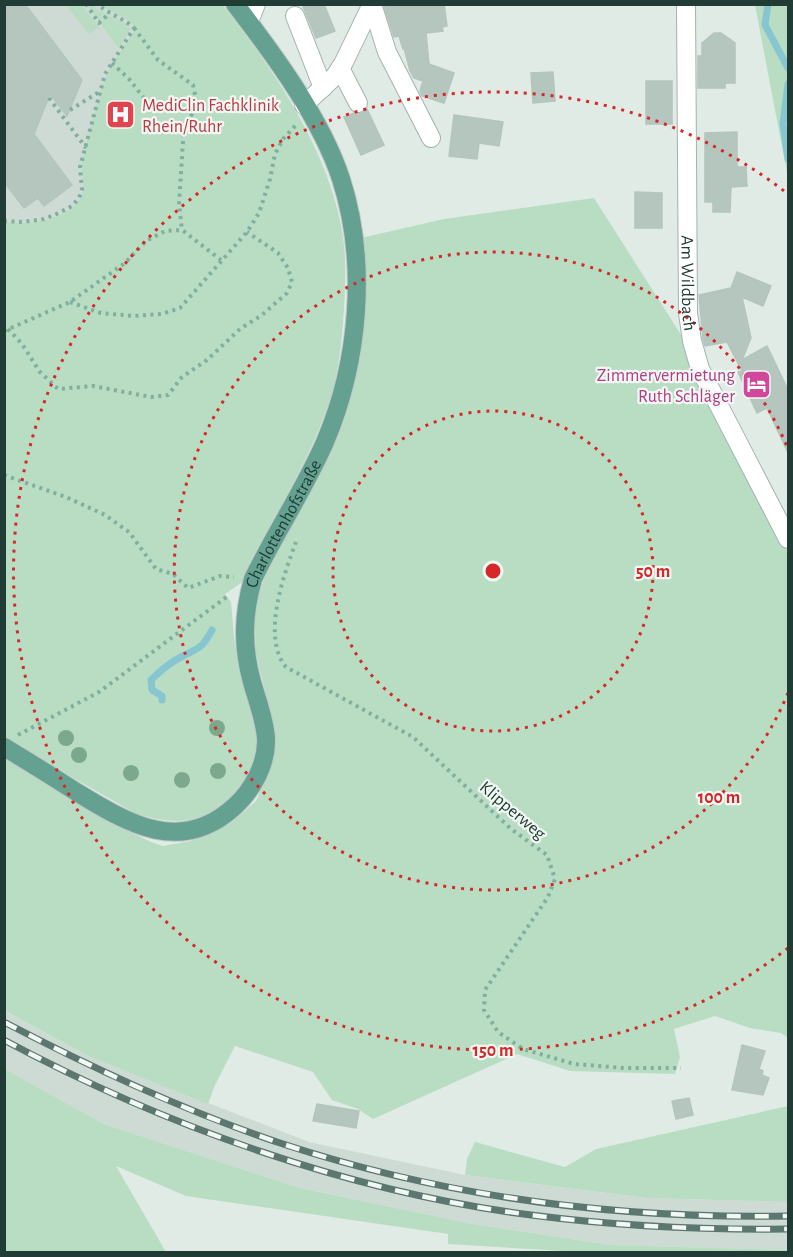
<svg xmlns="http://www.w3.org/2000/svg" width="793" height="1257" font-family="'Alegreya Sans',sans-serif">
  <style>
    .built { fill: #cedbd5 }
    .green { fill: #b9ddc2 }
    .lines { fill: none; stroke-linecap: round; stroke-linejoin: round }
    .stream { stroke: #87c6d1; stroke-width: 7 }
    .building { fill: #b5c6bf; stroke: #b3c5bd; stroke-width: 1.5 }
    .minor-casing { stroke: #a3b3ad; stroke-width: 20 }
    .major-casing { stroke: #c1c8c6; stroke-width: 20 }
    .path { stroke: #80afa0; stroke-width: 4; stroke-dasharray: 3 4.5; stroke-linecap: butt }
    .minor { stroke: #fff; stroke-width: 18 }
    .major { stroke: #64a191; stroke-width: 18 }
    .rail-casing { stroke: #5b7770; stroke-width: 7 }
    .rail { stroke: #f1f8f4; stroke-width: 4.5; stroke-dasharray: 14; stroke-linecap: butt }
    .tree { fill: #7ca98e }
    .ring { fill: none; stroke: #d62828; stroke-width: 3; stroke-dasharray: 3 6 }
    .labels { text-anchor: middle; stroke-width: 4.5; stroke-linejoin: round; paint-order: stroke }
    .health-label { font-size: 18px; fill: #be3a42; stroke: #f1f8f4; text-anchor: start }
    .street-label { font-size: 18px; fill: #213c34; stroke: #f1f8f4 }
    .hotel-label { font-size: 18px; fill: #b23c85; stroke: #f1f8f4; text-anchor: end }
    .centre { fill: #d62828; stroke: #f1f8f4; stroke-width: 3 }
    .ring-label { font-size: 18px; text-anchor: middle; font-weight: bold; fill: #d62828; stroke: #f1f8f4; stroke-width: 4.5; stroke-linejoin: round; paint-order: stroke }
  </style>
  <rect width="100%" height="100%" fill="#e0ebe6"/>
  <!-- built -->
  <path class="built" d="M5,5H142L248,131L5,255Z
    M4,1011L88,1056L309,1142L465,1175L646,1198L788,1202V1250L610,1245L473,1224L300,1188L104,1124L5,1069Z"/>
  <!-- green -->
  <path class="green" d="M66,5H82L99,27L89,35Z
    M87,5H94L95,8L123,22L131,28L119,49Z
    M99,5H223C274,70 331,153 343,237C347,265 345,295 343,323C341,348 338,375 330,399C312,455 280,507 252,558L244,581L225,594L231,602C233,623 234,644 239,665C244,690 258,721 256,746C253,783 218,820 180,821C164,821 150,818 135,813L5,739V222C29,225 65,222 80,199C88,187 80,176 82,163C87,139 97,97 107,75C115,58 126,43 136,28L125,18Z
    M755,5H788V178Z
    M594,198L683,338L695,377L788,552V1038L781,1033L750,1028L715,1016L674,1029L680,1057L675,1074L570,1071L517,1054L373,1119L358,1109L332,1100L313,1072L235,1046L215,1085L208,1104L88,1056L5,1011L4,758L118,826L151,842L163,846L191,841L216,831L232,822L256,801L268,775L273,755L275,730L256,655L254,608L266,573L347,406L360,359L364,301L361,238L444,219Z
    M5,1069L104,1124L300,1188L473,1224L610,1245L788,1250V1252H580L448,1244V1234L186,1196L116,1166L166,1252H5Z
    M788,1106V1202L646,1198L465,1175L467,1159L475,1142L565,1167L596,1149Z"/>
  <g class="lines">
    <!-- stream -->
    <path class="stream" d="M768,4L765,25L788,68
      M788,84L783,124L788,159
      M162,700V696L152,690L151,680C159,672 171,662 181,657C200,647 201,650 212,630"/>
  </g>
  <!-- building -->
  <path class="building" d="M4,4H25L82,80L67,116L50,94L34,134L72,185L44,206L38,198L24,208L4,182Z
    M302,4H324L335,31L316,38Z
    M397,4H444L447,26L442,27L443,31L426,33L429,64L454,73L444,103L422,96L420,91L423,81L414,78L410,71L404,48L403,49L399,36L394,37L384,6Z
    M714,33H721L735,43V83H725V88H698V56H702V43Z
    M553,72L555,101L533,103L531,73Z
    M646,81H672V124H646Z
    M367,109L384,145L361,155L344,117L354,113H363Z
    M454,115L503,122L499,146L479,143L477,159L449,156Z
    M737,132V167H746L747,186L731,187L730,212H713V202H705V133Z
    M635,192L662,193V228H635Z
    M737,272L771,286L763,306L742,297L751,338L742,360L767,346L789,392V455L767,408L757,413L738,372L742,371L727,342L705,346L703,339L699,295L731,288Z
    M742,1045L765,1051L759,1069L763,1071L762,1075L769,1078L763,1095L732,1090Z
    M689,1098L693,1115L676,1119L672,1101Z
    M317,1104L359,1111L356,1128L313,1121Z"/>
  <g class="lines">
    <defs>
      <g id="minor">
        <path d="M372,4L387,52L431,138"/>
        <path id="s1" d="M686,4L688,313L692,341L700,369L788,539"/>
        <path d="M295,16L323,88"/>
        <path d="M249,22L256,4"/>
        <path d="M340,68L358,103"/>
        <path d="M304,105L335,76L343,64L372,4"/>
      </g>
      <g id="major">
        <path id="s2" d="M4,747C29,762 53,777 78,793C129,824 181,855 234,807C252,791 267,764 266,739C265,720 257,700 252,682C242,646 243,614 253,579C275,533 304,490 325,442C359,362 368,263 341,179C321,118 274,55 235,4"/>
      </g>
    </defs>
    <!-- minor casing -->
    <use href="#minor" class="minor-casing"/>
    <!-- major casing -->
    <use href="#major" class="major-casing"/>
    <!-- path -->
    <path class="path" d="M86,4L99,23L110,13
      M134,28L158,60L193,85L196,99L192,114L184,126L179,204L182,230
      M112,63L129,79L155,112
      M49,98L86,148
      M70,110L99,92
      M4,221L23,222L44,219L59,213L72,206L79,198L82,190L80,167L105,74L134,28C123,18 109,14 97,4
      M70,302L101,313L133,316L162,314L180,308L247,232L259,213L270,179L275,154L283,139L297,124
      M8,329L22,344L40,372L58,389L93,386L151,397L168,395L182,377L207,360L240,329L262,315L287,293L292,282L288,268L278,253L247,232
      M4,331L70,302L125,263L146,241L165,231L182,230L221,260
      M4,475L66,497L105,515L129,532L156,569L173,574L188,588L220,576L234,577
      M296,542C284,574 261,637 286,667L413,737L511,829L547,855L555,879L548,897L485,990L484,1010L498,1032L523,1049L574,1064L624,1068H681
      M18,735L99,692L229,595"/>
    <!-- minor -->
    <use href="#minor" class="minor"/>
    <!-- major -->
    <use href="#major" class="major"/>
    <defs>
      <path id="rail" d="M4,1022C94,1069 187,1112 283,1144C445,1197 618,1219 788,1216
        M4,1040C164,1126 350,1192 531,1215C617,1226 702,1230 788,1229"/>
    </defs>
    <!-- rail casing -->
    <use href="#rail" class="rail-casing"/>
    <!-- rail -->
    <use href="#rail" class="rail"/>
  </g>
  <!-- trees -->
  <g class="tree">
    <circle cx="217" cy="728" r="8"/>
    <circle cx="66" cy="738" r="8"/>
    <circle cx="79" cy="755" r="8"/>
    <circle cx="218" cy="771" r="8"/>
    <circle cx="131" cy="773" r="8"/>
    <circle cx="182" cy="780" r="8"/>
  </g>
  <!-- distance rings -->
  <g class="ring">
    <circle cx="493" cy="571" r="160"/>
    <path d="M788 693A319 319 0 1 1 788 449"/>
    <path d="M788 948A479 479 0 1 1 788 194"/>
  </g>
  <!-- icons -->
  <defs>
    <symbol id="hospital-square" viewBox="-11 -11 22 22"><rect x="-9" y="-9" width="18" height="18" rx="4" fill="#e0444e" stroke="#f1f8f4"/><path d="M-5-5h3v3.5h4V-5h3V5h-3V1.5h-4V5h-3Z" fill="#fff"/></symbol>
    <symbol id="hotel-square" viewBox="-11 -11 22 22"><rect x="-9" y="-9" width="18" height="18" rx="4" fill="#d1479c" stroke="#f1f8f4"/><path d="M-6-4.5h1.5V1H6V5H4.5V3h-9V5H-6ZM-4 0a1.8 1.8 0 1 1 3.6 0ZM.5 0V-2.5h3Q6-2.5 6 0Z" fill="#fff"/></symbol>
  </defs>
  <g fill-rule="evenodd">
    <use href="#hospital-square" x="104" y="98" width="33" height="33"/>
    <use href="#hotel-square" x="740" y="368" width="33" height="33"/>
  </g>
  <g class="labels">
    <!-- health labels -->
    <g class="health-label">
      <text x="142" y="111">MediClin Fachklinik<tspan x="142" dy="21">Rhein/Ruhr</tspan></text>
    </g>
    <!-- street labels -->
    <g class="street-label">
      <text dy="6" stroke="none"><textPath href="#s1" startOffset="279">Am Wildbach</textPath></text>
      <text dy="6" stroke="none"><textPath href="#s2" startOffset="562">Charlottenhofstraße</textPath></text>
      <text transform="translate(513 810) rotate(40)" y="6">Klipperweg</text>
    </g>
    <!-- hotel labels -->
    <g class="hotel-label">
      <text x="735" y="381">Zimmervermietung<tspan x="735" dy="21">Ruth Schläger</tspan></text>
    </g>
  </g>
  <circle cx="493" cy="571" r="9" class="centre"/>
  <g class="ring-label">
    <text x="653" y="577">50 m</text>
    <text x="719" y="803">100 m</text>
    <text x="493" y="1056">150 m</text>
  </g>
  <!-- border -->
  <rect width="793" height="1257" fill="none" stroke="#213c34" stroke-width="12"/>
</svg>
